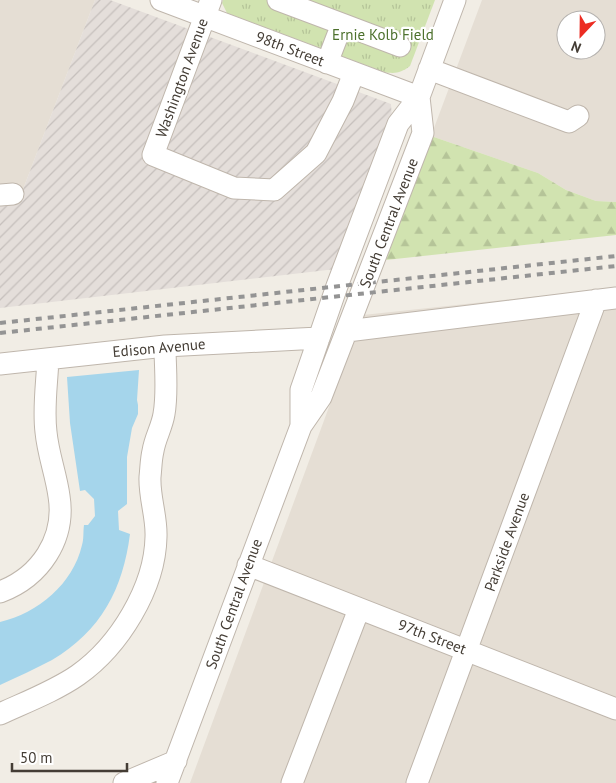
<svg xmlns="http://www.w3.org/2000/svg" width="616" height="783" font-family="'PT Sans',sans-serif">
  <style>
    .residential { fill: #e5ded4; fill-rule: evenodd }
    .industrial { fill: url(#industrial-furrows) }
    .forest { fill: url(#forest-firs) }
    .park { fill: url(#park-tufts) }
    .water { fill: #a5d5eb }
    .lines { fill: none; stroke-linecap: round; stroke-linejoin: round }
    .minor-casing { stroke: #bfb6ac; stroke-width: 23 }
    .minor { stroke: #fff; stroke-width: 21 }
    .rail { stroke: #949494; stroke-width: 4; stroke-dasharray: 6 6; stroke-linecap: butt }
    .labels { text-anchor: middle; stroke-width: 4.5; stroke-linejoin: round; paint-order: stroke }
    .park-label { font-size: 15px; fill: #4d712d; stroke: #fff }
    .street-label { font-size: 15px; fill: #443d35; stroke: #fff }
  </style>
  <defs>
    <pattern id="industrial-furrows" width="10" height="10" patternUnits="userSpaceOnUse" patternTransform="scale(1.25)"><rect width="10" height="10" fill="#e4deda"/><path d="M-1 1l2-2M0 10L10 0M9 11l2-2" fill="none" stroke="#c5bfbc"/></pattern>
    <pattern id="forest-firs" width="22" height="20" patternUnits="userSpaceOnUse" patternTransform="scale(1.25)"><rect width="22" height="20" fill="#d1e3b0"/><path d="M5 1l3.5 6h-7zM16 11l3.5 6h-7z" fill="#b5c498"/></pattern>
    <pattern id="park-tufts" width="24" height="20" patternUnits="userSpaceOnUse" patternTransform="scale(1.25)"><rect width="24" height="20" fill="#d1e3b0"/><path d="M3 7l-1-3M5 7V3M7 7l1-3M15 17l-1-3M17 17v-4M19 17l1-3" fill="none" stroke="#b5c498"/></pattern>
  </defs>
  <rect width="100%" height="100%" fill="#f1ede5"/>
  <!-- residential -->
  <path class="residential" d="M0,0H95L22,192L0,195Z
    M482,0H616V202L596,201L566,190L538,173L431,136ZM566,20H596V50H566Z
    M616,288V783H190L363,315Z"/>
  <!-- industrial -->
  <path class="industrial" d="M95,0H110L391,104L392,120L336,269L0,308V195L22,192Z"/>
  <!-- forest -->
  <path class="forest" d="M431,136L538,173L566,190L596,201L616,202V235L386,260Z"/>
  <!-- park -->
  <path class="park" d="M223,0H435L410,66C401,73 395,74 384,72L227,13L222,3Z"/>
  <!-- water -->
  <path class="water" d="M139,370L137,400L138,405V414L132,428L127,457V504L118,511L119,530L130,534C123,589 101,631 52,660C35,669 17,677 0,685V622C38,613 73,584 82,545C84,539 83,532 84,525H88L95,516L94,499L85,490L80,491L70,423L67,377Z"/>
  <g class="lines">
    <defs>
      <path id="minor" d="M161,0L419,97
        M211,0L153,155L234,188L274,190L316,153L343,101L354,73
        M278,0L342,24L327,63
        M342,24L400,46
        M429,69L569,122L578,116
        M0,195L13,194
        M347,331L616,298
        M0,364L165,346L319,338
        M301,426V390L337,286L398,124L419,97L455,0
        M248,565L616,709
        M0,592C40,577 66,539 59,496C56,474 48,454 46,432C43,408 47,383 48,359
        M0,714C26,702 55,691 78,675C119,646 155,588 156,537C157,517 149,497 150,477C151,468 151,459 153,451C155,438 162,427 164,414C168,392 165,368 165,346
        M124,783L176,761
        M167,783L301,426L321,397L423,133L419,97
        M292,783L359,609
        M417,783L596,300"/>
    </defs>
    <!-- minor casing -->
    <use href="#minor" class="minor-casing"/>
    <!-- minor -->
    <use href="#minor" class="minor"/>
    <!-- rail -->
    <path class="rail" d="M0,323L616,256
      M0,333L616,266"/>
  </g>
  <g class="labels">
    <!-- park labels -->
    <g class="park-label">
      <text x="383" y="40">Ernie Kolb Field</text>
    </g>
    <!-- street labels -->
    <g class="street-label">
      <text transform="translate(290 49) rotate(21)" y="5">98th Street</text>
      <text transform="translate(182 78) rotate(-70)" y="5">Washington Avenue</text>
      <text transform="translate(389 223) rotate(-69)" y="5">South Central Avenue</text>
      <text transform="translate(159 348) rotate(-5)" y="5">Edison Avenue</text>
      <text transform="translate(507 542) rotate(-70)" y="5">Parkside Avenue</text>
      <text transform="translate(234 604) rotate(-70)" y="5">South Central Avenue</text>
      <text transform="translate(432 637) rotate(21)" y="5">97th Street</text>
    </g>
  </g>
  <!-- north arrow -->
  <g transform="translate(581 35) rotate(202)"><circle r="24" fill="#ffffff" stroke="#b4b1ae"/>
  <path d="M0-4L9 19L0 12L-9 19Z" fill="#ec2c22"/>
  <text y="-8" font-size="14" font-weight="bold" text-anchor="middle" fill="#443d35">N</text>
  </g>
  <!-- scale -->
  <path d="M12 763v8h115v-8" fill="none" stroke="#443d35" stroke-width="2.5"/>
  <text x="20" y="763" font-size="15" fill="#443d35" stroke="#ffffff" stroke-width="4" paint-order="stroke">50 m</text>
</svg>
